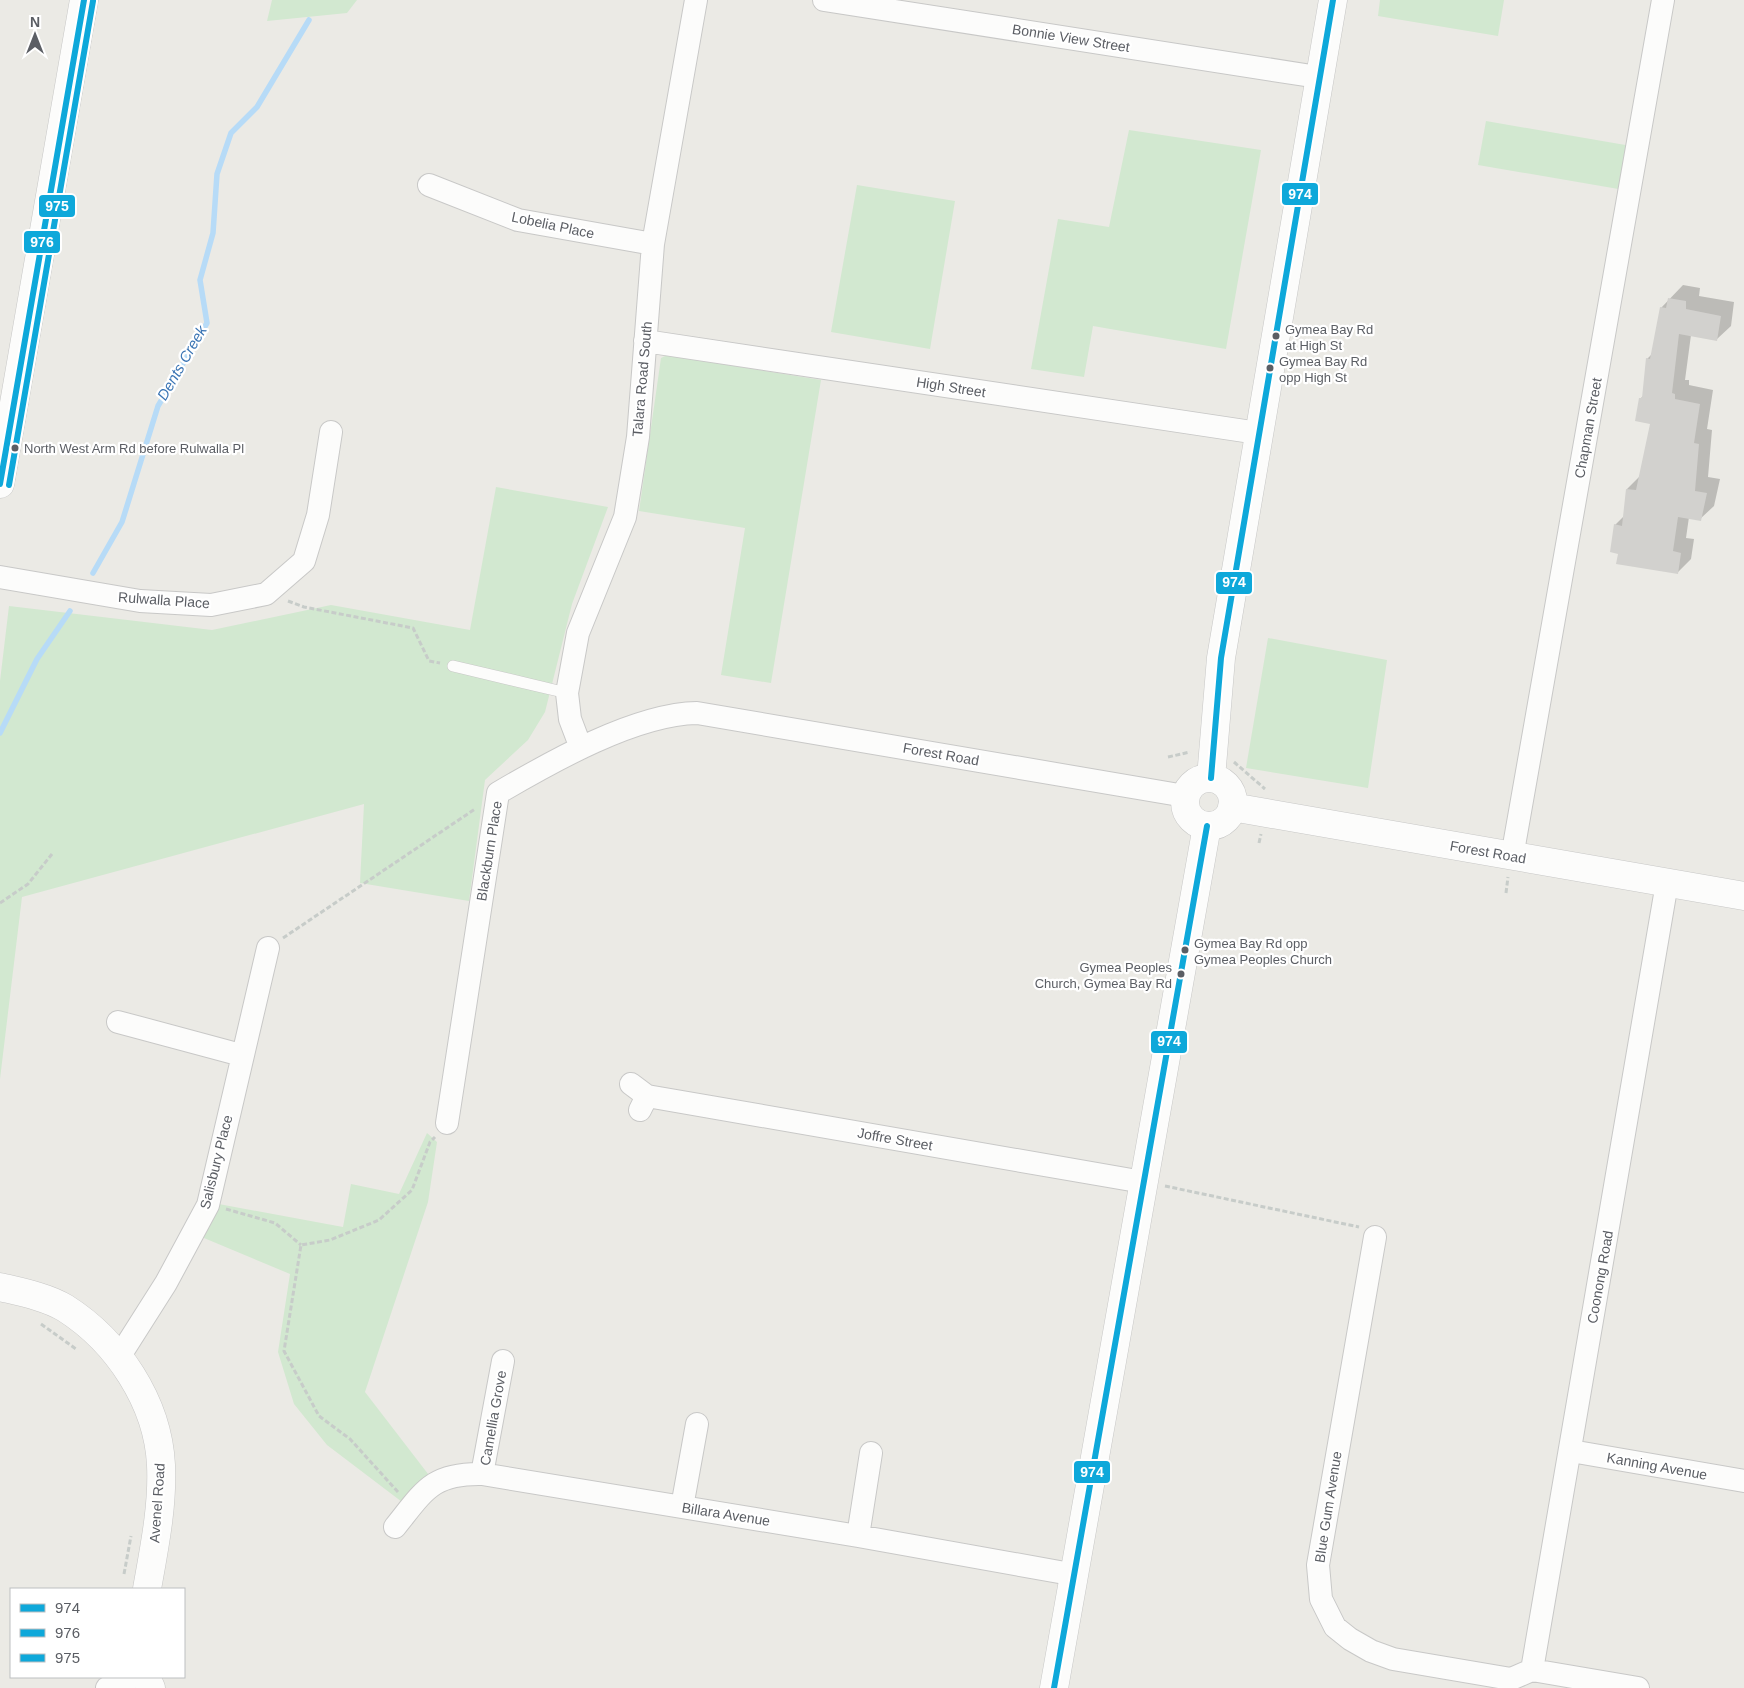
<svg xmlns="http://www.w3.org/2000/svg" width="1744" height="1688" font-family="Helvetica,sans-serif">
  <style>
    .green { fill: #d2e8d0 }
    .shadow { fill: #0003 }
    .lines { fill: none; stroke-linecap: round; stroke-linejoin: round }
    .stream { stroke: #b7dbf7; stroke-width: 5.5 }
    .building { fill: #d2d1ce }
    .lane-casing { stroke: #c8c8c7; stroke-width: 12 }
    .street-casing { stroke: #c8c8c7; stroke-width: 24 }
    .secondary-casing { stroke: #c7c7c6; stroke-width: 29 }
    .path { stroke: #c7ccc9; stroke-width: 3; stroke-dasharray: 5 2.5; stroke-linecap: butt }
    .lane { stroke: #fcfcfb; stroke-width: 11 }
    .street { stroke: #fcfcfb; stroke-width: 22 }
    .secondary { stroke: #fcfcfb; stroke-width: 28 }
    .bus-1-casing { stroke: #fff; stroke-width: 10 }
    .bus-2-casing { stroke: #fff; stroke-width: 10 }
    .bus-3-casing { stroke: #fff; stroke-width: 10 }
    .bus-1 { stroke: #0ea8da; stroke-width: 6 }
    .bus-2 { stroke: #0ea8da; stroke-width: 6 }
    .bus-3 { stroke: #0ea8da; stroke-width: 6 }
    .bus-dot { fill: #5b5e64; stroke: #fff; stroke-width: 2 }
    .labels { text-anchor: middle; stroke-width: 4.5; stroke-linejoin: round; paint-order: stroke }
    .bus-label { font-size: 13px; fill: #5b5e64; stroke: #fff; text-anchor: start }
    .street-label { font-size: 14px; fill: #5b5e64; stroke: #fff }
    .water-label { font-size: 15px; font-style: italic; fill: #3b75b4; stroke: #fff }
    .line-badge { stroke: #fff; stroke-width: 2 }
    .badge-label { font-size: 14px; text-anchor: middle; font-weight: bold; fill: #fff }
  </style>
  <rect width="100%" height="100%" fill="#ebeae5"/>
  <!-- green -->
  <path class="green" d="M272,0H357L347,13L267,21Z
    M1380,0H1504L1498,36L1378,16Z
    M1486,121L1637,147L1630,191L1478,165Z
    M1129,130L1261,150L1226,349L1093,326L1084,377L1031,369L1058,219L1109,227Z
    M857,185L955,201L930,349L831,332Z
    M667,355L821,380L771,683L721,675L745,528L639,511L661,358Z
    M496,487L608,507L572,604L545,712L528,740L485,780L469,901L360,883L364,804L22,897L0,1079V681L9,606L212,630L331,605L470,630Z
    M1268,638L1387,660L1368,788L1246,768Z
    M427,1133L437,1142L428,1202L365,1392L435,1483L410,1508L327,1445L294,1404L278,1352L290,1274L192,1233L208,1202L343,1227L351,1184L399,1194Z"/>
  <!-- shadow -->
  <path class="shadow" d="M1683,285L1700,288L1699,296L1734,302L1731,326L1717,339L1691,335L1685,380H1689V385L1713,390L1707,429L1712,430L1708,477L1720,479L1714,506L1700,519L1689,517L1686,538L1694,539L1691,559L1677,573L1619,553L1615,525L1624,516L1627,489L1640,476L1651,423L1640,399L1644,395L1647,359L1652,354L1661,308Z"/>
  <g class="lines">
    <!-- stream -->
    <path class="stream" d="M93,573L122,522L158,406L207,323L200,280L213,233L217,174L231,133L257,107L309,20
      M0,733L37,659L70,611"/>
  </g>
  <!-- building -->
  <path class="building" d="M1668,298L1686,301V309L1721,316L1717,341L1679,334L1672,393L1675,394V399L1700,404L1694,443L1699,444L1695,491L1707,493L1701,521L1678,517L1673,551L1681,553L1678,574L1616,564L1618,554L1610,552L1614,524L1622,526L1626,489L1636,490L1650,424L1635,421L1639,398H1642L1646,358L1650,359L1660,307L1666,308Z"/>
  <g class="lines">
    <defs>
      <path id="lane" d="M453,666L567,693"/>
      <path id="street" d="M824,0L1318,77
        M429,185L518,220L653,244
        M645,341L1258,433
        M0,577L140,601L211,605L266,594L304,561L318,515L331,432
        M581,748L570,719L567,693L578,633L625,517L638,437L653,244L696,0
        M1512,857L1663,0
        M118,1022L241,1055
        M631,1084L647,1096
        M640,1110L647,1096L1143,1182
        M447,1123L498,793C551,762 635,714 697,713L1185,796
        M1375,1237L1318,1565L1321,1599L1335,1627L1350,1639L1371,1651L1393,1659L1511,1679L1532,1670
        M119,1357L166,1283L208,1205L268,948
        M1571,1451L1744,1481
        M482,1474L503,1361
        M682,1507L697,1424
        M395,1527C424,1491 432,1473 482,1474L858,1536L1076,1575
        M858,1536L871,1453
        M1532,1670L1667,883
        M1532,1670L1638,1688
        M107,1688L133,1677"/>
      <path id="secondary" d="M0,484L84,0
        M1211,778L1221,658L1333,0
        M1185 802a24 24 0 1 1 48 0a24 24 0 1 1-48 0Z
        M1232,807L1744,896
        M0,1287C21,1292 47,1297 65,1308C117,1341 158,1402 161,1465C163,1506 154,1549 147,1589
        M146,1677L151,1688
        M1054,1688L1207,826"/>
    </defs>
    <!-- lane casing -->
    <use href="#lane" class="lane-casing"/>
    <!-- street casing -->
    <use href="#street" class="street-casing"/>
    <!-- secondary casing -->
    <use href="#secondary" class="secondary-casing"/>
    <!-- path -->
    <path class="path" d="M288,601L304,607L413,628L429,661L440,663
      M1168,757L1190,752
      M1234,762L1265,789
      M1259,843L1261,834
      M1506,893L1508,877
      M0,903L28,884L52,854
      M283,938L475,809
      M1165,1186L1359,1227
      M226,1209L275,1223L301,1245
      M41,1324L76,1349
      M398,1492L350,1439L319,1416L284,1351L301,1245L330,1240L379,1220L412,1190L430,1142L435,1137
      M124,1574L131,1536"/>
    <!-- lane -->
    <use href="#lane" class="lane"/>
    <!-- street -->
    <use href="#street" class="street"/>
    <!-- secondary -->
    <use href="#secondary" class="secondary"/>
    <defs>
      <path id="bus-1" d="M1211,778L1221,658L1333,0
        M1054,1688L1207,826"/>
      <path id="bus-2" d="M0,484L84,0"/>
      <path id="bus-3" d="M9,485L93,1"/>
    </defs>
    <!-- bus-1 casing -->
    <use href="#bus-1" class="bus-1-casing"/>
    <!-- bus-2 casing -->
    <use href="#bus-2" class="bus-2-casing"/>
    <!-- bus-3 casing -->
    <use href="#bus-3" class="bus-3-casing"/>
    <!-- bus-1 -->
    <use href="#bus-1" class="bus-1"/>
    <!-- bus-2 -->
    <use href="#bus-2" class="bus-2"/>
    <!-- bus-3 -->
    <use href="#bus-3" class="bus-3"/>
  </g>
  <!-- markers -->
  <g class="bus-dot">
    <circle cx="1276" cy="336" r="4.5"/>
    <circle cx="1270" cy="368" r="4.5"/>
    <circle cx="15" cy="448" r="4.5"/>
    <circle cx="1185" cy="950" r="4.5"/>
    <circle cx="1181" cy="974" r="4.5"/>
  </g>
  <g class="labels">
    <!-- bus labels -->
    <g class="bus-label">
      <text x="1285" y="334">Gymea Bay Rd<tspan x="1285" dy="16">at High St</tspan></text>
      <text x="1279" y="366">Gymea Bay Rd<tspan x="1279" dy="16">opp High St</tspan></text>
      <text x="24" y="453">North West Arm Rd before Rulwalla Pl</text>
      <text x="1194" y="948">Gymea Bay Rd opp<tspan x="1194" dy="16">Gymea Peoples Church</tspan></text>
      <text x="1172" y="972" text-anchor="end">Gymea Peoples<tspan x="1172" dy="16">Church, Gymea Bay Rd</tspan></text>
    </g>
    <!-- street labels -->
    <g class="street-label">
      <text transform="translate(1071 38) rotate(9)" y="5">Bonnie View Street</text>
      <text transform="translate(553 225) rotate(12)" y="5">Lobelia Place</text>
      <text transform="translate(642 379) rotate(-85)" y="5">Talara Road South</text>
      <text transform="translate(951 387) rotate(9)" y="5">High Street</text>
      <text transform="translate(1588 428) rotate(-80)" y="5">Chapman Street</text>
      <text transform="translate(164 600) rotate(4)" y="5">Rulwalla Place</text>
      <text transform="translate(941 754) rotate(10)" y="5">Forest Road</text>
      <text transform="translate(489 851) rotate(-81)" y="5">Blackburn Place</text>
      <text transform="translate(1488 852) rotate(10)" y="5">Forest Road</text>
      <text transform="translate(895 1139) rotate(10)" y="5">Joffre Street</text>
      <text transform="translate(216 1162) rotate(-76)" y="5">Salisbury Place</text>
      <text transform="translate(1600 1277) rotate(-80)" y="5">Coonong Road</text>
      <text transform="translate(493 1418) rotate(-80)" y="5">Camellia Grove</text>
      <text transform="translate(1657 1466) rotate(10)" y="5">Kanning Avenue</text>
      <text transform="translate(157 1503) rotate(-86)" y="5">Avenel Road</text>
      <text transform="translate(1328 1507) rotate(-81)" y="5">Blue Gum Avenue</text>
      <text transform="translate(726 1514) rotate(9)" y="5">Billara Avenue</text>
    </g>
    <!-- water labels -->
    <g class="water-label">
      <text transform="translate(182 363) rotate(-60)" y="5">Dents Creek</text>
    </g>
  </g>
  <g class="line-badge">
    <rect x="1281" y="182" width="38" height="24" rx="5" fill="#0ea8da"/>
    <rect x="38" y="194" width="38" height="24" rx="5" fill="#0ea8da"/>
    <rect x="23" y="230" width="38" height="24" rx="5" fill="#0ea8da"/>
    <rect x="1215" y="571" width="38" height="24" rx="5" fill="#0ea8da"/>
    <rect x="1150" y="1030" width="38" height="24" rx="5" fill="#0ea8da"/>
    <rect x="1073" y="1460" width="38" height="24" rx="5" fill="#0ea8da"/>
  </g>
  <g class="badge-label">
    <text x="1300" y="199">974</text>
    <text x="57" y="211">975</text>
    <text x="42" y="247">976</text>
    <text x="1234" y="587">974</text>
    <text x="1169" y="1046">974</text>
    <text x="1092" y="1477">974</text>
  </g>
  <!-- legend -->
  <rect x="10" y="1588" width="175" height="90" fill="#ffffff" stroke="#bdbfc1"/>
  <rect x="20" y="1604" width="25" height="8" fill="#0ea8da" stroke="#bdbfc1"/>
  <text x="55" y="1613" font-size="15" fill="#5b5e64">974</text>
  <rect x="20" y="1629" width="25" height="8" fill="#0ea8da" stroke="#bdbfc1"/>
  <text x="55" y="1638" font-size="15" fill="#5b5e64">976</text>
  <rect x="20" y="1654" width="25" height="8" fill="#0ea8da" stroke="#bdbfc1"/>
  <text x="55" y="1663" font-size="15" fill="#5b5e64">975</text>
  <!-- north arrow -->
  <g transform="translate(35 35)" stroke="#ffffff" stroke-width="4" paint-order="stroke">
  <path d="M0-4L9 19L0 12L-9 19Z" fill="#5b5e64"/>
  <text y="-8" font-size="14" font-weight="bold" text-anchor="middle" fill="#5b5e64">N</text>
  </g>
</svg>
